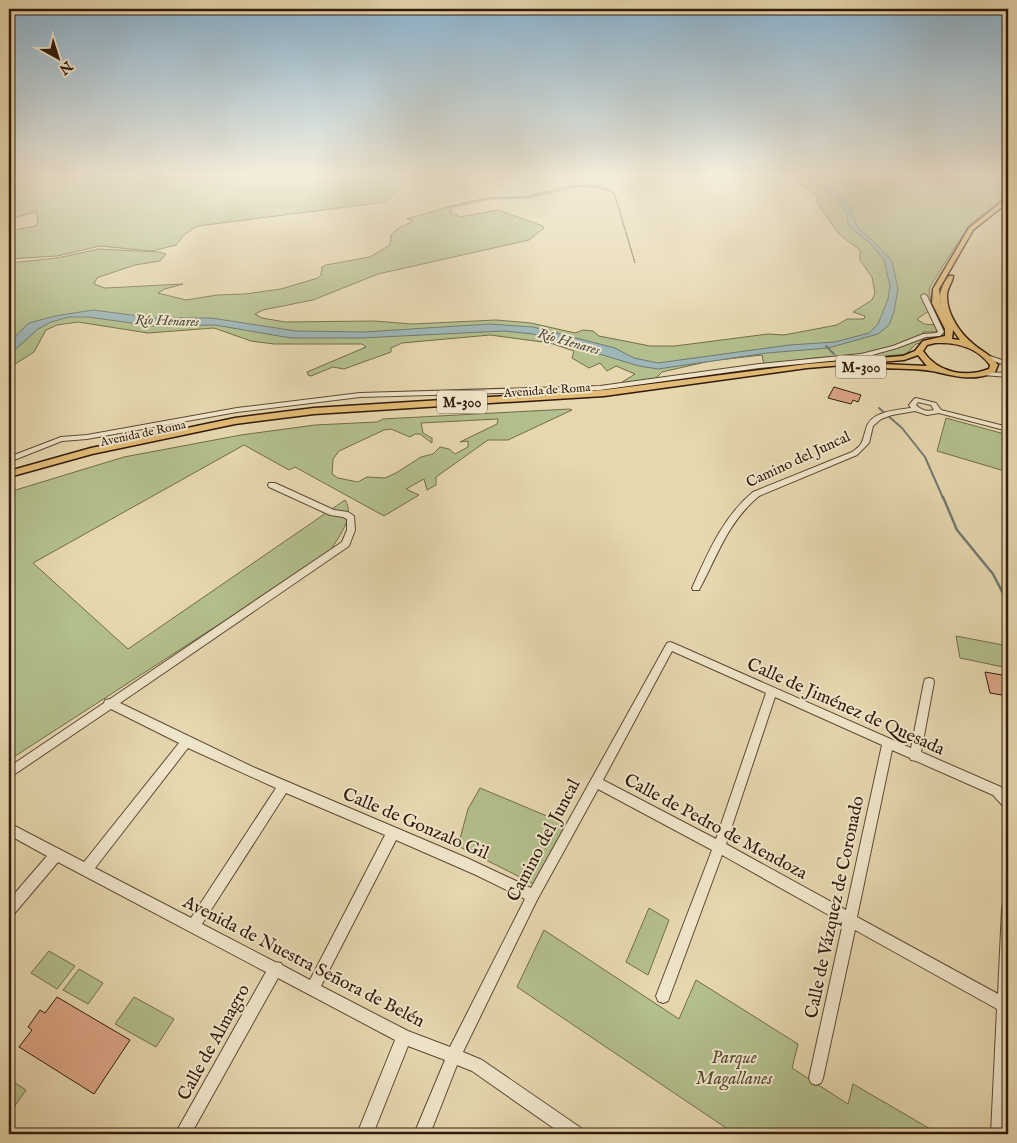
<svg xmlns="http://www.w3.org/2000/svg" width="1017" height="1143" font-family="'IM FELL English',serif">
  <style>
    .green { fill: #b3bf8c; stroke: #726c4c; fill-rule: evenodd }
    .water { fill: #9db6b7; stroke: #727873 }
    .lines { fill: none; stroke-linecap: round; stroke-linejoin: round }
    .stream-far1 { stroke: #727873; stroke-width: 2 }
    .stream { stroke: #727873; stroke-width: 2.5 }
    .building { fill: #dca687; stroke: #311a0c }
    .minor-casing { stroke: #5e4934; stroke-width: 2 }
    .major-casing { stroke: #311a0c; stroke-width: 3 }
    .minor { fill: #efe5ca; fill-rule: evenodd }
    .major { fill: #e3bc77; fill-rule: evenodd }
    .labels { text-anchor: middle; stroke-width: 4; stroke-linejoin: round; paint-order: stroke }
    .far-street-label { font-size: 12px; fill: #311a0c; stroke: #efe5ca }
    .far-water-label { font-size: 14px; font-style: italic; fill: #51493f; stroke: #efe5ca }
    .shield { fill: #efe5ca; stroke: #6a5745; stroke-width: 1 }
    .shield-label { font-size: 14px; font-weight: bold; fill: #311a0c }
    .street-label { font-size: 15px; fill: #311a0c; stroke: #efe5ca }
    .near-street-label { font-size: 18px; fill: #311a0c; stroke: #efe5ca }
    .near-park-label { font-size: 18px; font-style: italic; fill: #584c32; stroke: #efe5ca }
  </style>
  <rect width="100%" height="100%" fill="#e6d7ae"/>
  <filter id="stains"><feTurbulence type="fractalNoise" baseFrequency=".004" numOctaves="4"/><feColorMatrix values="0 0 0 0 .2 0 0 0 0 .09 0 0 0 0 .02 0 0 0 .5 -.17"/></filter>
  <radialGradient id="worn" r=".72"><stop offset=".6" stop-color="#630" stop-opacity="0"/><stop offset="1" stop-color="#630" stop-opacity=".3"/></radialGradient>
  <!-- green -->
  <path class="green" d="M9,175H471C451,189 429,175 407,178L386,202L198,226L185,234L176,245L152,251L100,246L57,256L9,259V231L36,226L38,220L36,212L9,219Z
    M793,175H1008V194L969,225L931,285L929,290L932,309L917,319L924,324L935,325L938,332H923L926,337L937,339L916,344L906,354L876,357L861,355L814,358L764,365L762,355L710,361L662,372L655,379L619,384L635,374L616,366L607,371L600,363L589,368L572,358L574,351L550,343L490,335L402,343L391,348V352L344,369L333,367L311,376L308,375L307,372L366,347L362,344H274L251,341L214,328L148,333L78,322L57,325L46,330L34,352L9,368V263L57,258L99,249L159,252L166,254L160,261L135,265L102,276L97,278L94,284L105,288L183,284L165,289L158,293L186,300L217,295L245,294L281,289L318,278L321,275L322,267L326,265L370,257L390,245L391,235L397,229L413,221L407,219C434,211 461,202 489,198C502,196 515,198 528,196C556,190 587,177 614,192L635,263L614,193L605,189L581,186L528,198L490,199L453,207L450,212L460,217L498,210L543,226L544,228L529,240L378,274L313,300L263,310L255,314L262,318L285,322L374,321L412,324L496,320L531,323L575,333L583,330L593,331L599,336L650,346H675L768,334L784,335L837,325L847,319H864L865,316L853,312L872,300L875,293L872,277L860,260V250L839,234L817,203V196L794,179Z
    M569,409L572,410L508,440H488L436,477V485L427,490L424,479L406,489L419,495L384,516L295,467L289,470L244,445L33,563L128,649L345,500C356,517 337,539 328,554L9,760V492L124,457L241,435L315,425L377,422L383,419ZM498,419L497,424L460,442L468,441V447L455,454L449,449L440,447L433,454L421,457L396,473L385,478L367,477L358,482L338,478L332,474L333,459L339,451L384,430L391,429L410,437L415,434H420L432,443V438L423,433L421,423Z
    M946,418L1008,435V472L937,451Z
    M956,636L1008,646V668L960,658Z
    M480,788L566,824L534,884L458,846L468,809Z
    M649,908L669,920L648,975L626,962Z
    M544,930L679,1019L696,980L798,1044L792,1068L848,1104L853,1084L939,1134H735L517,987Z
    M49,951L75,966L57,989L31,973Z
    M79,969L103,983L88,1004L63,990Z
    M134,997L174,1019L156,1047L115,1024Z
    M9,1079L26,1090L9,1114Z"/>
  <!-- water -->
  <path class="water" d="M803,175H813L846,200L859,229L873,241L892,261L898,289L894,312L889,325L878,334L828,348L767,353L658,369L639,366L533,334L504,331L361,338H291L215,325L153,326L88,317H69L51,322L38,329L9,355V342L29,323L55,316L93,310L154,318H211L296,331L364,332L489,324L533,327L615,348L634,358L658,363L789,345L835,342L869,333L878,324L888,299L890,286L884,260L872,245L848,225C849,198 820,191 803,175Z"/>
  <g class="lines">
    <!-- stream-far1 -->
    <path class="stream-far1" d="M826,346L834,354
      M879,408L902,428L925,457L943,498"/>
    <!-- stream -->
    <path class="stream" d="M943,497L957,530L993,574L1008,603"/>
  </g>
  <!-- building -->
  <path class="building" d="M834,387L861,395L858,402L853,400L851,404L828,398Z
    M985,672L1008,676V696L990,693Z
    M57,997L130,1040L94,1094L19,1047L32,1030L28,1027L40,1010L45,1013Z"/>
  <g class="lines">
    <defs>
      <path id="minor" d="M924,294L927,296L944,332L940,336L926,337L897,348L861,358L759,368L600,390L360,397L237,412L87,439L62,441L9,462V457L61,437L87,435L237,408L360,393L600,386L759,364L861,354L893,346L923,334L936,333L938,332L921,296Z
        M990,356L1008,362V366L988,359V357Z
        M985,372L1008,373V377L983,375V373Z
        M916,398L936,403L941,410L1008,427V431L939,413L927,415L915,411L892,415L881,419L873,426L869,443L857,455L759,496C727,523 718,555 699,590H693L692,588C708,553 722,518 753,492L852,452C864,444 862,441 866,429C870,411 897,410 911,408L909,405L914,399ZM918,402L931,405L934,410C927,412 921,410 916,405Z
        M269,483H275L334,510L348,512L354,516L355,530L349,546L120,703L253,767L467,858L531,888L667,643L670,642L673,643L911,748L924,682L925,679L929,678L933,679L934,682L921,752L1001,787L1008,795V808L1004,807L993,795L916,761L911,760L910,758L892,750L857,917L998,994L1002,909L1003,904L1008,903V1091L1007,1134H991L997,1009L855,930L823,1078L821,1083L816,1085L811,1083L809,1078L843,923L722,855L668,1001L663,1003L658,1001L656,996L712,850L598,789L537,900L463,1052L482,1060L581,1128L583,1134H562L472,1071L457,1065L430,1134H414L445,1060L408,1046L373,1134H357L395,1040L278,978L191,1134H175L266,972L58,862L14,914L9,915V900L47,856L9,835V823L84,862L179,743L111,709L9,778V767L104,703L105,700L110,699L342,542L347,530V519L343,517L330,515L269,487L268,485ZM672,651L766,693L716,839L603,780ZM775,697L882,745L846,910L726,844ZM188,748L276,788L191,918L95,868ZM286,793L385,835L310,980L282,965L281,963L275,962L202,924ZM396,840L476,875L525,899L450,1047L408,1031L321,986Z"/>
      <path id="major" d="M1008,197V202L973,230L939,289L941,305C938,294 942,285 949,276H953C953,282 946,289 947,297C947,313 959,332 971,342C981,352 989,352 998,365L995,372C974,381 958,377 937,372C920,368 899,369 881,368L877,366L881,364L927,366L918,355L904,360L807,368L604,396L314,414L235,424L92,454L9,477V471L91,448L235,418L314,408L604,390L807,364L903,356L915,351L923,341L945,336V329L932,303L933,289L969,228ZM953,330L960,340L952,339ZM935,343C956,342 977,347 990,365L989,369C966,378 937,373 923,351L927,345Z"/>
    </defs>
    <!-- minor casing -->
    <use href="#minor" class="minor-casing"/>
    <!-- major casing -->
    <use href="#major" class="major-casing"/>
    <!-- minor -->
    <use href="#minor" class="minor"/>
    <!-- major -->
    <use href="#major" class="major"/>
  </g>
  <!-- sky -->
  <linearGradient id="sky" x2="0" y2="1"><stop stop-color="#8ab5d4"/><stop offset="0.52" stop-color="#f4eddb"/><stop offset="1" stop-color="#f4eddb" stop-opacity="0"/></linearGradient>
  <rect width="1017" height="335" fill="url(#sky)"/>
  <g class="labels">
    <!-- far-street labels -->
    <g class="far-street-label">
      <text transform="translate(547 390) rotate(-4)" y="4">Avenida de Roma</text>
      <text transform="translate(143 433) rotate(-12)" y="4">Avenida de Roma</text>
    </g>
    <!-- far-water labels -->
    <g class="far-water-label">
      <text transform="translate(167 320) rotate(2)" y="5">Río Henares</text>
      <text transform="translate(569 341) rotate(16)" y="5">Río Henares</text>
    </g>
    <!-- shield labels -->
    <g class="shield">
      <rect x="836" y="355.5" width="50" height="23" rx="4"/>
      <rect x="437" y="390.5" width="50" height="23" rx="4"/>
    </g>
    <g class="shield-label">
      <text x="861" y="372">M-300</text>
      <text x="462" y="407">M-300</text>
    </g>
    <!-- street labels -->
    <g class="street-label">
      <text transform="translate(798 459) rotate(-25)" y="5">Camino del Juncal</text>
    </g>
    <!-- near-street labels -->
    <g class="near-street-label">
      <text transform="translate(846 706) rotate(24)" y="6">Calle de Jiménez de Quesada</text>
      <text transform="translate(416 823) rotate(23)" y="6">Calle de Gonzalo Gil</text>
      <text transform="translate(716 826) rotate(28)" y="6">Calle de Pedro de Mendoza</text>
      <text transform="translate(543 840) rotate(-62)" y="6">Camino del Juncal</text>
      <text transform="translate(834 907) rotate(-78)" y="6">Calle de Vázquez de Coronado</text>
      <text transform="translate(304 961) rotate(27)" y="6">Avenida de Nuestra Señora de Belén</text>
      <text transform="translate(213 1042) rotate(-61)" y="6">Calle de Almagro</text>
    </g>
    <!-- near-park labels -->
    <g class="near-park-label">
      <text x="734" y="1063">Parque<tspan x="734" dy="21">Magallanes</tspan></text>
    </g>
  </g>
  <!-- margin -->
  <rect width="1017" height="1143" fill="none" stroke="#e6d7ae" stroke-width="30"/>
  <rect x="10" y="10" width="997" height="1123" fill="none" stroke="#311a0c" stroke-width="2.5"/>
  <rect x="15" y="15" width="987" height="1113" fill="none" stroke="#311a0c"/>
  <!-- north arrow -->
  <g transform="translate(58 58) rotate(141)" stroke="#efe5ca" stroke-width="4" paint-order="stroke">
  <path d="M0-4L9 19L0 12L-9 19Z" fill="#311a0c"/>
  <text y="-8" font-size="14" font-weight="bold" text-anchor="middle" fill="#311a0c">N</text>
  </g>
  <rect width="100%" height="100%" filter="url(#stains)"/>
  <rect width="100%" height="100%" fill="url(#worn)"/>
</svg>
